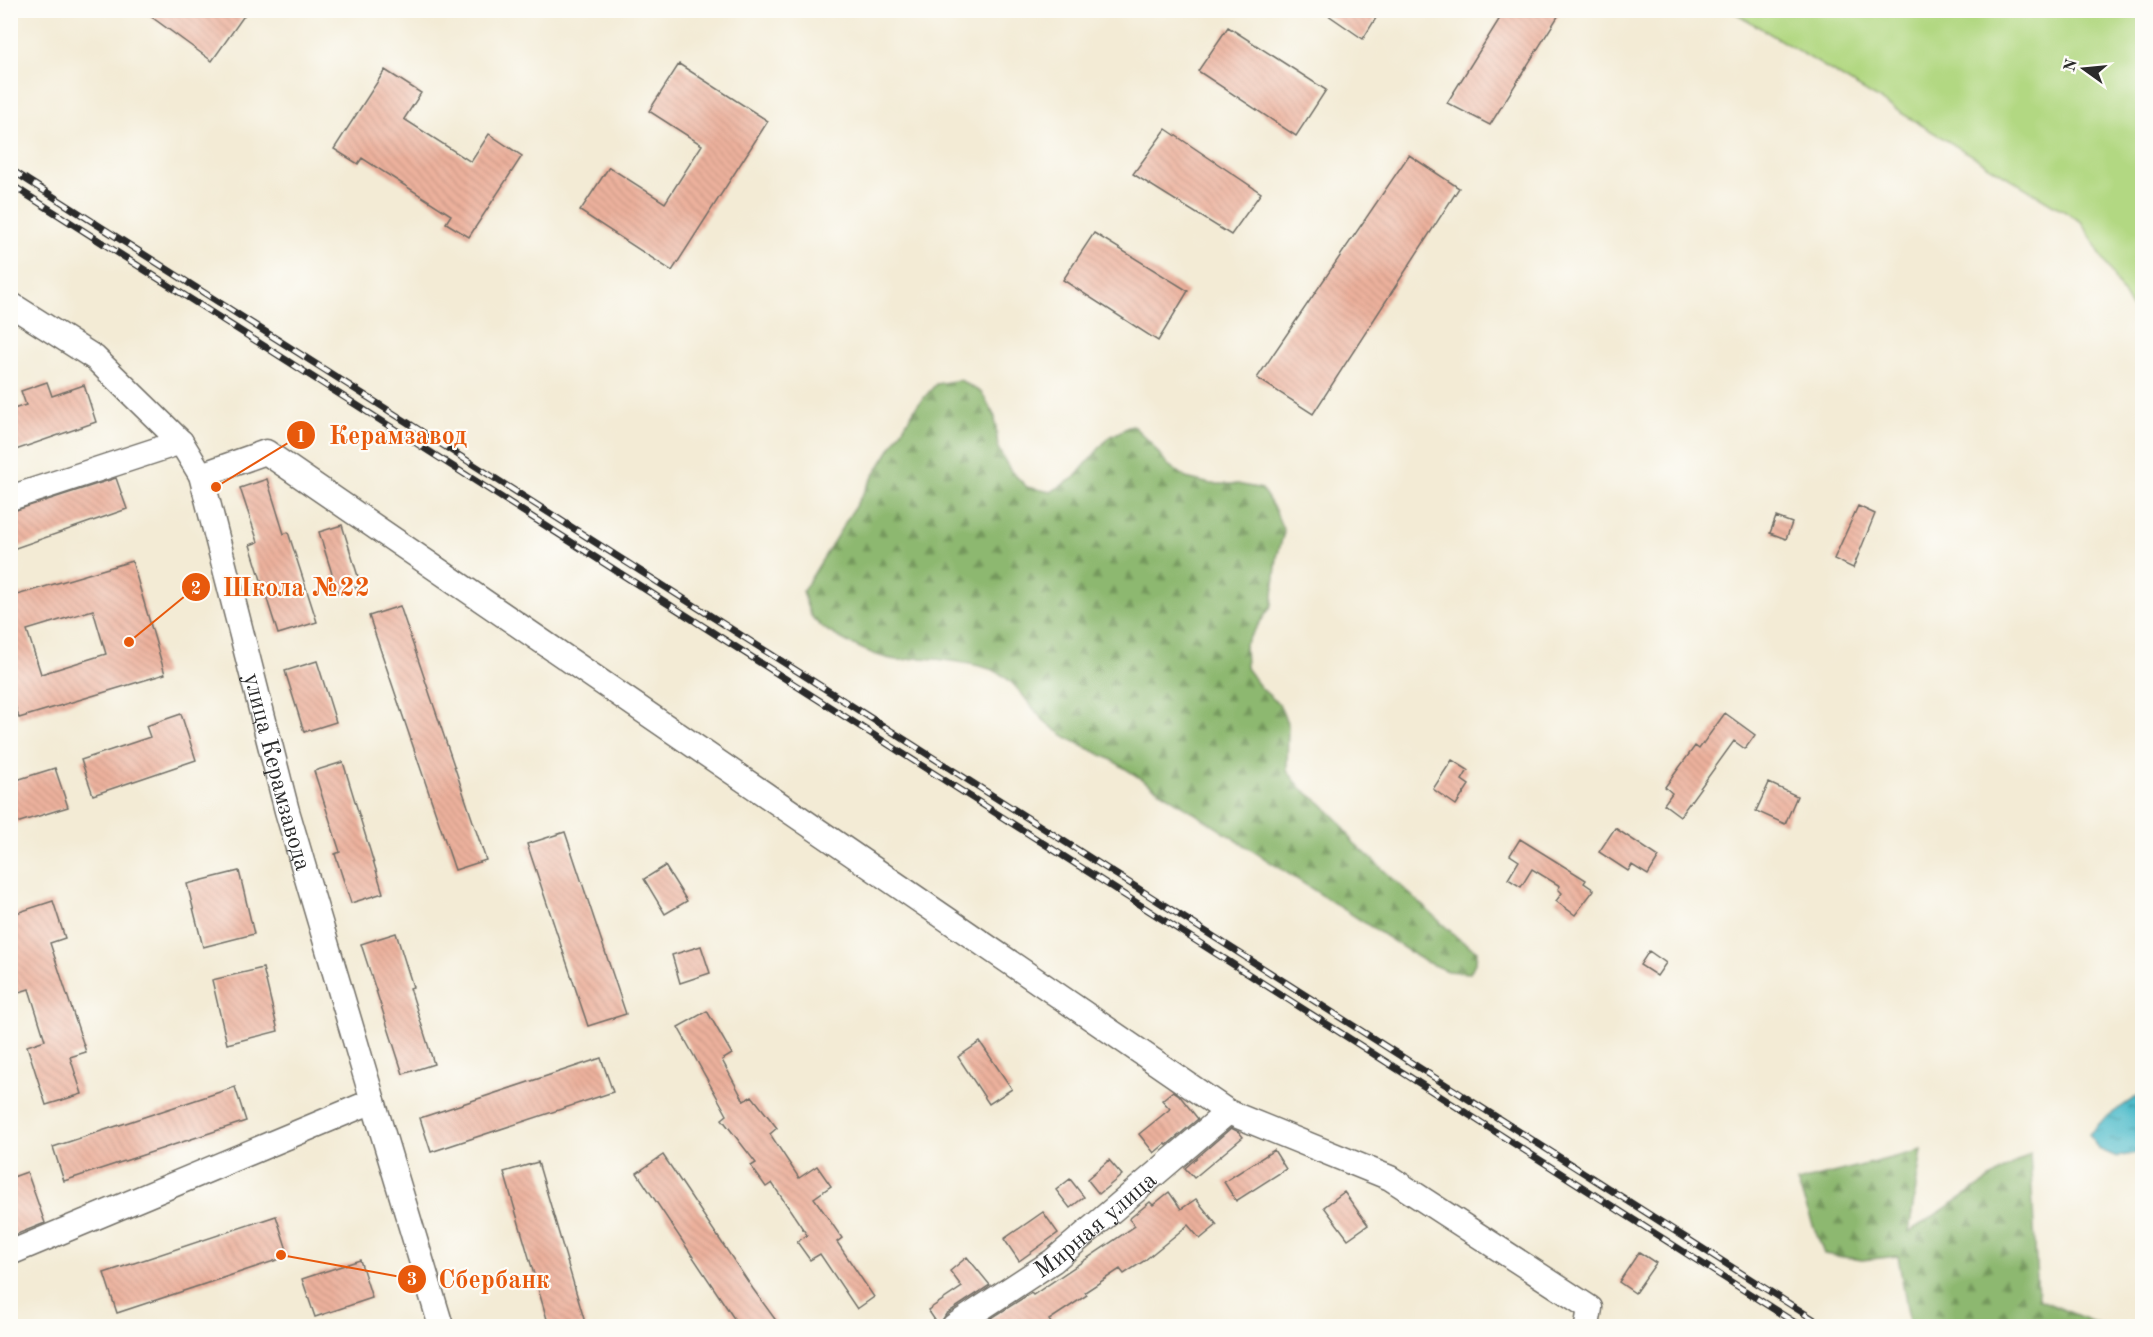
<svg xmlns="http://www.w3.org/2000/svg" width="2153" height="1337" font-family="'Old Standard TT',serif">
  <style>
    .green { fill: #b2d882; stroke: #6e8256; stroke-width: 1.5 }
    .forest { fill: url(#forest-firs); stroke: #5c724e; stroke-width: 1.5 }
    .water { fill: url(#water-ripples); stroke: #3d747a; stroke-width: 1.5 }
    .building { fill: url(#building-back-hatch); fill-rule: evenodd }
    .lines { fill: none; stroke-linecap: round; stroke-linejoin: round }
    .minor-casing { stroke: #716e66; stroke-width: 27 }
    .minor { stroke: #fff; stroke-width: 24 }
    .rail-casing { stroke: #2b2b2b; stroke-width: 7 }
    .rail { stroke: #fdfcf7; stroke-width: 4.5; stroke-dasharray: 14; stroke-linecap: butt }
    .labels { text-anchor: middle; stroke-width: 4.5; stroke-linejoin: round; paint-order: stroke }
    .street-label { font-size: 24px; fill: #2b2b2b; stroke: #fdfcf7 }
    .leader { fill: none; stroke: #e8590c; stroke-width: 2 }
    .callout-dot { fill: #e8590c; stroke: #fdfcf7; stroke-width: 2 }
    .mark-label { font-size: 18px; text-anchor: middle; font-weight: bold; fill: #fff }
    .callout-label { font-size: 26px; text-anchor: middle; font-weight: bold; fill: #e8590c; stroke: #fdfcf7; stroke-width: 4.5; stroke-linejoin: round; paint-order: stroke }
  </style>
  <defs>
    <pattern id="forest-firs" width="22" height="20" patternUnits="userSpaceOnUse" patternTransform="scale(1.5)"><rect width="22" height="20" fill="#8db870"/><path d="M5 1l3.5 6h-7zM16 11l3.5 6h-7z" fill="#73965c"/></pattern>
    <pattern id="water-ripples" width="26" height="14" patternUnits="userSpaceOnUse" patternTransform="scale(1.5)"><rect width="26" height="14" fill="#4fbcca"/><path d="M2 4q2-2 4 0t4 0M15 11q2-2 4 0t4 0" fill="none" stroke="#4299a4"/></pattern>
    <pattern id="building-back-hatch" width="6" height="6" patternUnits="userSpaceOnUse" patternTransform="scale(1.5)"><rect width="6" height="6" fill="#ecb19c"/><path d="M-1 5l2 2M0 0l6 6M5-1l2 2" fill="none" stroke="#cb9887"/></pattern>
  </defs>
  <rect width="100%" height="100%" fill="#fdfcf7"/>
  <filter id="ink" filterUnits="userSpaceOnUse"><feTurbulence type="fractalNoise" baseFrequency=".0167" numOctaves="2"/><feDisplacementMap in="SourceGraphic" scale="12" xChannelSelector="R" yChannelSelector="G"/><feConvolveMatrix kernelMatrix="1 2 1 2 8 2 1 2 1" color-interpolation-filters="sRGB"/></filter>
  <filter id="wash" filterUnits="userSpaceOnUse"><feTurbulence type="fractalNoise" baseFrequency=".008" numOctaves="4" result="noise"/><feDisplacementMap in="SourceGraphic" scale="24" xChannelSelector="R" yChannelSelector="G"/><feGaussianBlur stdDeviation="1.35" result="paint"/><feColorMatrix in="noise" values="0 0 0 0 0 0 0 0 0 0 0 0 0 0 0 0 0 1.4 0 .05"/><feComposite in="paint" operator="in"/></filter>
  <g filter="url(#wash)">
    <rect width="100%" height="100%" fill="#f3ebd5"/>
    <!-- green -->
    <path class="green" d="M1732,11H2142V327L2082,222Z"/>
    <!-- forest -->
    <path class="forest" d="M960,380L982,393L995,417L998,448L1010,470L1027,487L1051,492L1074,478L1108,438L1132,425L1150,442L1167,464L1186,478L1211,484H1237L1262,489L1275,510L1284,532L1277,557L1272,605L1245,644L1246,668L1261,688L1279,704L1288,725L1287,771L1302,789L1321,803L1340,822L1353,842L1460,940L1477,951L1476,961L1470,973L1447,971L1424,961L1112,760C1090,749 1067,740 1048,724C1028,707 1018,681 993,670C973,663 941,659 920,658C912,658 905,661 897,660C877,658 823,633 812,617C807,611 805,598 803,591L916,407L936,384Z
      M1922,1150L1909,1232L2030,1153L2038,1299L2103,1326H1910L1898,1256L1862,1260L1824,1254L1797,1182Z"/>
    <!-- water -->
    <path class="water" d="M2142,1093V1152L2117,1157L2098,1149L2089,1134L2105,1118Z"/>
    <g id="blocks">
      <!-- building -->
      <path class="building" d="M142,10H248L212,61Z
        M1321,10H1381L1363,39Z
        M1505,10H1562L1490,125L1447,103Z
        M1228,27L1326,90L1296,136L1198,71Z
        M679,64L768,121L672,271L580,211L609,167L665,203L702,145L649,111Z
        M385,70L421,93L404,119L471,162L489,134L522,156L469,237L446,223L451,215L362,158L358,164L334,149Z
        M1166,129L1261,193L1231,235L1133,174Z
        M1409,155L1459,188L1313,414L1257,378Z
        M1094,233L1188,291L1158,341L1063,280Z
        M47,382L52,396L84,385L96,422L10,452V410L26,405L21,391Z
        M116,478L127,509L10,550V512Z
        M267,479L284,534L288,532L317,622L278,634L250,545L258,542L240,488Z
        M1858,506L1875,514L1853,568L1834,559Z
        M1776,517L1792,523L1786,539L1770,533Z
        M342,525L361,586L338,593L319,532Z
        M132,561L165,674L19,718L10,690V597ZM93,610L106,654L41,674L27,630Z
        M400,606L486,860L455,870L369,616Z
        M317,661L336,722L304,732L285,671Z
        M1725,713L1755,735L1745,749L1734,741L1680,816L1664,804L1672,793L1665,787L1695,746L1699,749Z
        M181,714L196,760L93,795L81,760L150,737L146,726Z
        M1452,760L1468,770L1462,780L1469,785L1456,805L1433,789Z
        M343,762L383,893L351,903L335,854L340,852L314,771Z
        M55,768L68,807L10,825V782Z
        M1769,783L1797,796L1785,824L1756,811Z
        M1615,828L1659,857L1648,875L1632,865L1628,871L1599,852Z
        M565,832L626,1014L588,1026L527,844Z
        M1520,839L1586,880L1584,883L1594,890L1575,915L1556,901L1562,893L1558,889L1560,886L1532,869L1521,887L1508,879L1519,861L1510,855Z
        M665,866L687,901L665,914L644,879Z
        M239,871L254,934L203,947L187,884Z
        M53,901L65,938L50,943L86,1052L70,1057L82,1094L46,1105L27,1046L45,1040L29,989L13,994L10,986V915Z
        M396,933L413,987L410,988L434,1064L403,1074L361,944Z
        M701,946L710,973L680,983L672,955Z
        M1649,951L1666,963L1657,976L1640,965Z
        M263,968L278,1031L227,1044L212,980Z
        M707,1011L732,1054L722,1060L744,1101L752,1096L777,1128L770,1134L799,1178L817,1166L831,1186L814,1198L842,1238L837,1242L874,1297L857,1309L820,1254L810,1260L797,1242L807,1235L772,1183L766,1187L751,1166L756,1163L722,1119L727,1115L678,1027Z
        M980,1042L1012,1089L989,1104L958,1057Z
        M601,1058L613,1092L431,1152L420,1118Z
        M235,1087L246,1121L64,1181L53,1147Z
        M1173,1091L1179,1095L1198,1119L1167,1145L1165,1144L1154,1153L1139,1134L1170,1109L1162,1100Z
        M1231,1128L1239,1132L1243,1137L1194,1178L1185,1168Z
        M1274,1150L1286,1169L1236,1201L1224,1182Z
        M663,1155L753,1289L780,1326H739L637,1173Z
        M1109,1160L1122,1175L1099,1194L1087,1179Z
        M538,1162L586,1326H549L504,1172Z
        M27,1172L45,1223L10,1237V1178Z
        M1070,1179L1084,1197L1070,1208L1056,1190Z
        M1169,1192L1181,1209L1196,1199L1217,1225L1200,1239L1188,1225L1144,1261L1124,1274L1120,1269L1085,1292L1087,1295L1049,1320L1053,1326H979L1031,1293L1033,1295L1135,1226L1129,1219L1150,1202L1153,1205Z
        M1344,1192L1368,1225L1348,1239L1324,1207Z
        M1043,1212L1058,1233L1019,1261L1004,1239Z
        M276,1216L289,1256L117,1313L104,1273Z
        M1639,1252L1656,1263L1635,1293L1619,1282Z
        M967,1257L990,1285L946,1314L939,1326L928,1310L962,1287L950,1271Z
        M360,1260L372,1298L315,1317L302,1279Z"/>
    </g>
  </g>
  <g filter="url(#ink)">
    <use href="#blocks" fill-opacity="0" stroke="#716e66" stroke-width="1.5"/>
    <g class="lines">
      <defs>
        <g id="minor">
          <path id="s1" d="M10,304L95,358L181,442L201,475L287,811L373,1101L10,1253"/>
          <path d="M201,475L266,452L1228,1112L1390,1178L1590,1308L1587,1326"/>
          <path d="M10,498L181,442"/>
          <path d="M373,1101L441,1326"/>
          <path id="s2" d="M954,1326L1053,1261L1228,1112"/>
        </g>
      </defs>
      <!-- minor casing -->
      <use href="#minor" class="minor-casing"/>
      <!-- minor -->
      <use href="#minor" class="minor"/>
      <defs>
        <path id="rail" d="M10,169L1824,1326
          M10,184L1800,1326"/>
      </defs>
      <!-- rail casing -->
      <use href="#rail" class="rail-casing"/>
      <!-- rail -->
      <use href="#rail" class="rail"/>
    </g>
  </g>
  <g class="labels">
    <!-- street labels -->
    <g class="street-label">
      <text dy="8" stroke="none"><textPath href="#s1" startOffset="566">улица Керамзавода</textPath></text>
      <text dy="8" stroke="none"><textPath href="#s2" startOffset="174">Мирная улица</textPath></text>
    </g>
  </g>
  <!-- callouts -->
  <path class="leader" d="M216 487L301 435M129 642L196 587M281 1255L412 1279"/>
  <g class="callout-dot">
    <circle cx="216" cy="487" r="6"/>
    <circle cx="129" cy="642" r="6"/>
    <circle cx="281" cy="1255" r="6"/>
    <circle cx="301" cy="435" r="15"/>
    <circle cx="196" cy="587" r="15"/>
    <circle cx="412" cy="1279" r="15"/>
  </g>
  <g class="mark-label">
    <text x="301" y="442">1</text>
    <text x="196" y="594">2</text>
    <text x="412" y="1285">3</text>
  </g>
  <g class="callout-label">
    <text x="398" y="444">Керамзавод</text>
    <text x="296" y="596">Школа №22</text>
    <text x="494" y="1288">Сбербанк</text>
  </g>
  <!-- margin -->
  <rect width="2153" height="1337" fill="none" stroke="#fdfcf7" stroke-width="36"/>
  <!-- north arrow -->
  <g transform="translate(2084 69) rotate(285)" stroke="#fdfcf7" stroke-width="4.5" paint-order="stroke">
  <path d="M0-4.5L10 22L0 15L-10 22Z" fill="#2b2b2b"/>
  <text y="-9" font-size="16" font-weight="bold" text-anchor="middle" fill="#2b2b2b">N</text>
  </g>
</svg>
